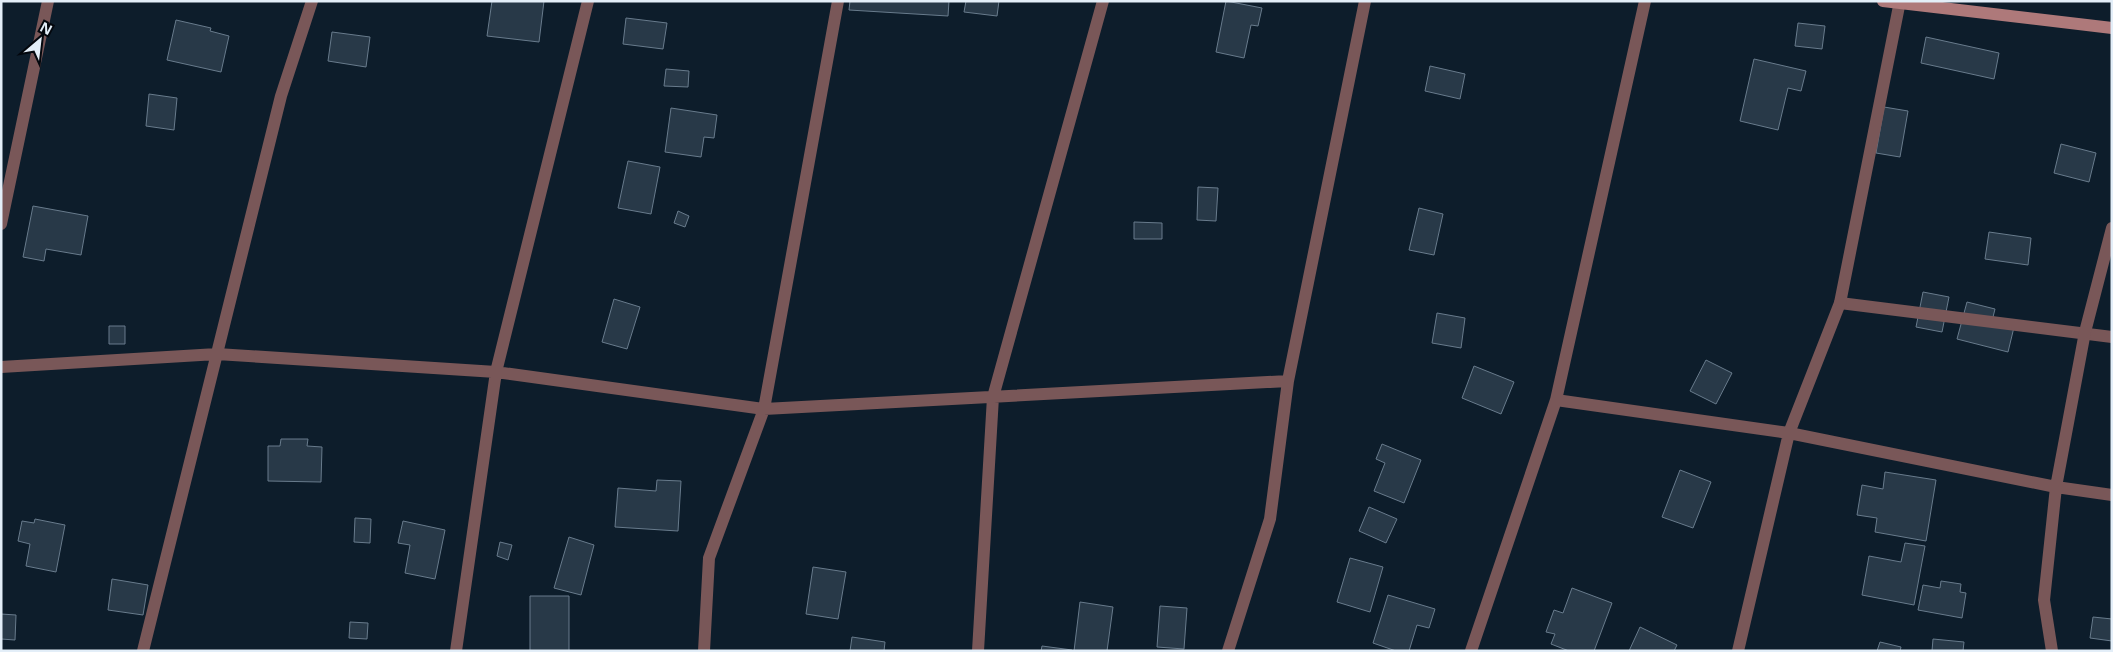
<svg xmlns="http://www.w3.org/2000/svg" width="2113" height="652" font-family="'Noto Sans',sans-serif">
  <style>
    .building { fill: #283948; stroke: #687b8c }
    .lines { fill: none; stroke-linecap: round; stroke-linejoin: round }
    .lane { stroke: #795758; stroke-width: 12 }
    .street { stroke: #795758; stroke-width: 12 }
    .secondary { stroke: #ae797a; stroke-width: 12 }
  </style>
  <rect width="100%" height="100%" fill="#0d1d2b"/>
  <!-- building -->
  <path class="building" d="M492,1H544L539,42L487,36Z
    M850,1H949L948,16L849,10Z
    M966,1H999L997,16L964,12Z
    M1226,1L1262,8L1258,26L1251,25L1244,58L1216,52Z
    M626,18L667,23L663,49L623,44Z
    M176,20L211,28L210,31L229,36L221,72L167,60Z
    M1798,23L1825,26L1822,49L1795,46Z
    M332,32L370,37L366,67L328,61Z
    M1926,37L1999,53L1994,79L1921,63Z
    M1754,59L1806,71L1801,91L1788,88L1778,130L1740,121Z
    M1430,66L1465,74L1460,99L1425,91Z
    M666,69L689,71L688,87L664,86Z
    M149,94L177,98L174,130L146,126Z
    M1884,107L1908,111L1900,157L1876,153Z
    M671,108L717,115L714,138L704,137L701,157L665,152Z
    M2061,144L2096,153L2089,182L2054,173Z
    M628,161L660,167L651,214L618,208Z
    M1198,187L1218,188L1216,221L1197,220Z
    M33,206L88,216L81,255L46,249L44,261L23,257Z
    M1419,208L1443,214L1434,255L1409,250Z
    M678,211L689,216L685,227L674,223Z
    M1134,222L1162,223V239H1134Z
    M1989,232L2031,238L2028,265L1985,259Z
    M1923,292L1949,297L1942,332L1916,327Z
    M614,299L640,307L627,349L602,342Z
    M1967,302L1995,309L1993,317L2015,323L2008,352L1957,339Z
    M1437,313L1465,318L1461,348L1432,343Z
    M109,326H125V344H109Z
    M1706,360L1732,373L1716,404L1690,391Z
    M1474,366L1514,382L1501,414L1462,398Z
    M281,439H308L307,446L322,447L321,482L268,481V446H280Z
    M1382,444L1421,460L1404,503L1374,491L1385,463L1376,459Z
    M1680,470L1711,482L1693,528L1662,517Z
    M1885,472L1936,480L1926,541L1875,532L1877,518L1857,515L1862,485L1883,489Z
    M657,480L681,481L678,531L615,527L618,488L656,491Z
    M1369,507L1397,519L1386,543L1359,531Z
    M355,518L371,519L370,543L354,542Z
    M35,519L65,525L56,572L26,566L30,544L18,541L22,521L34,523Z
    M403,521L445,530L435,579L405,573L410,545L398,543Z
    M569,537L594,545L581,595L554,588Z
    M500,542L512,545L508,560L497,556Z
    M1905,543L1925,546L1914,605L1862,595L1869,556L1901,562Z
    M1350,558L1383,567L1370,612L1337,602Z
    M813,567L846,572L838,619L806,614Z
    M112,579L148,585L143,615L108,610Z
    M1941,581L1961,584L1960,592L1966,593L1962,618L1918,610L1923,585L1940,588Z
    M1572,588L1612,603L1594,651H1569L1551,644L1555,634L1546,632L1554,610L1563,613Z
    M1388,595L1435,609L1429,628L1417,625L1409,651H1396L1373,643Z
    M530,596H569V651H530Z
    M1080,602L1113,607L1107,651H1074Z
    M1160,606L1187,608L1184,649L1157,647Z
    M1,614L16,615L15,640L1,639Z
    M2093,617L2112,619V641L2090,638Z
    M350,622L368,623L367,639L349,638Z
    M1640,627L1677,645L1674,651H1629Z
    M852,637L885,642L884,651H850Z
    M1933,639L1964,642L1963,651H1932Z
    M1880,642L1901,647L1900,651H1877Z
    M1042,646L1072,650V651H1041Z"/>
  <g class="lines">
    <!-- lane -->
    <path class="lane" d="M1840,303L2112,337"/>
    <!-- street -->
    <path class="street" d="M1,224L48,1
      M1,367L217,354L496,372L764,409L1288,381
      M1556,400L1789,433L2056,487L2112,495
      M143,651L281,96L312,1
      M456,651L496,372L588,1
      M704,651L709,558L764,409L838,1
      M978,651L993,397L1103,1
      M1228,651L1270,519L1288,381L1365,1
      M1471,651L1556,400L1645,1
      M1738,651L1789,433L1840,303L1900,1
      M2052,651L2044,600L2056,487L2085,332L2112,228"/>
    <!-- secondary -->
    <path class="secondary" d="M1883,1L2112,28"/>
  </g>
  <!-- border -->
  <rect width="2113" height="652" fill="none" stroke="#e3eef8" stroke-width="5"/>
  <!-- north arrow -->
  <g transform="translate(40 40) rotate(28)" stroke="#03070d" stroke-width="4" paint-order="stroke">
  <path d="M0-4L9 19L0 12L-9 19Z" fill="#e3eef8"/>
  <text y="-8" font-size="14" font-weight="bold" text-anchor="middle" fill="#e3eef8">N</text>
  </g>
</svg>
